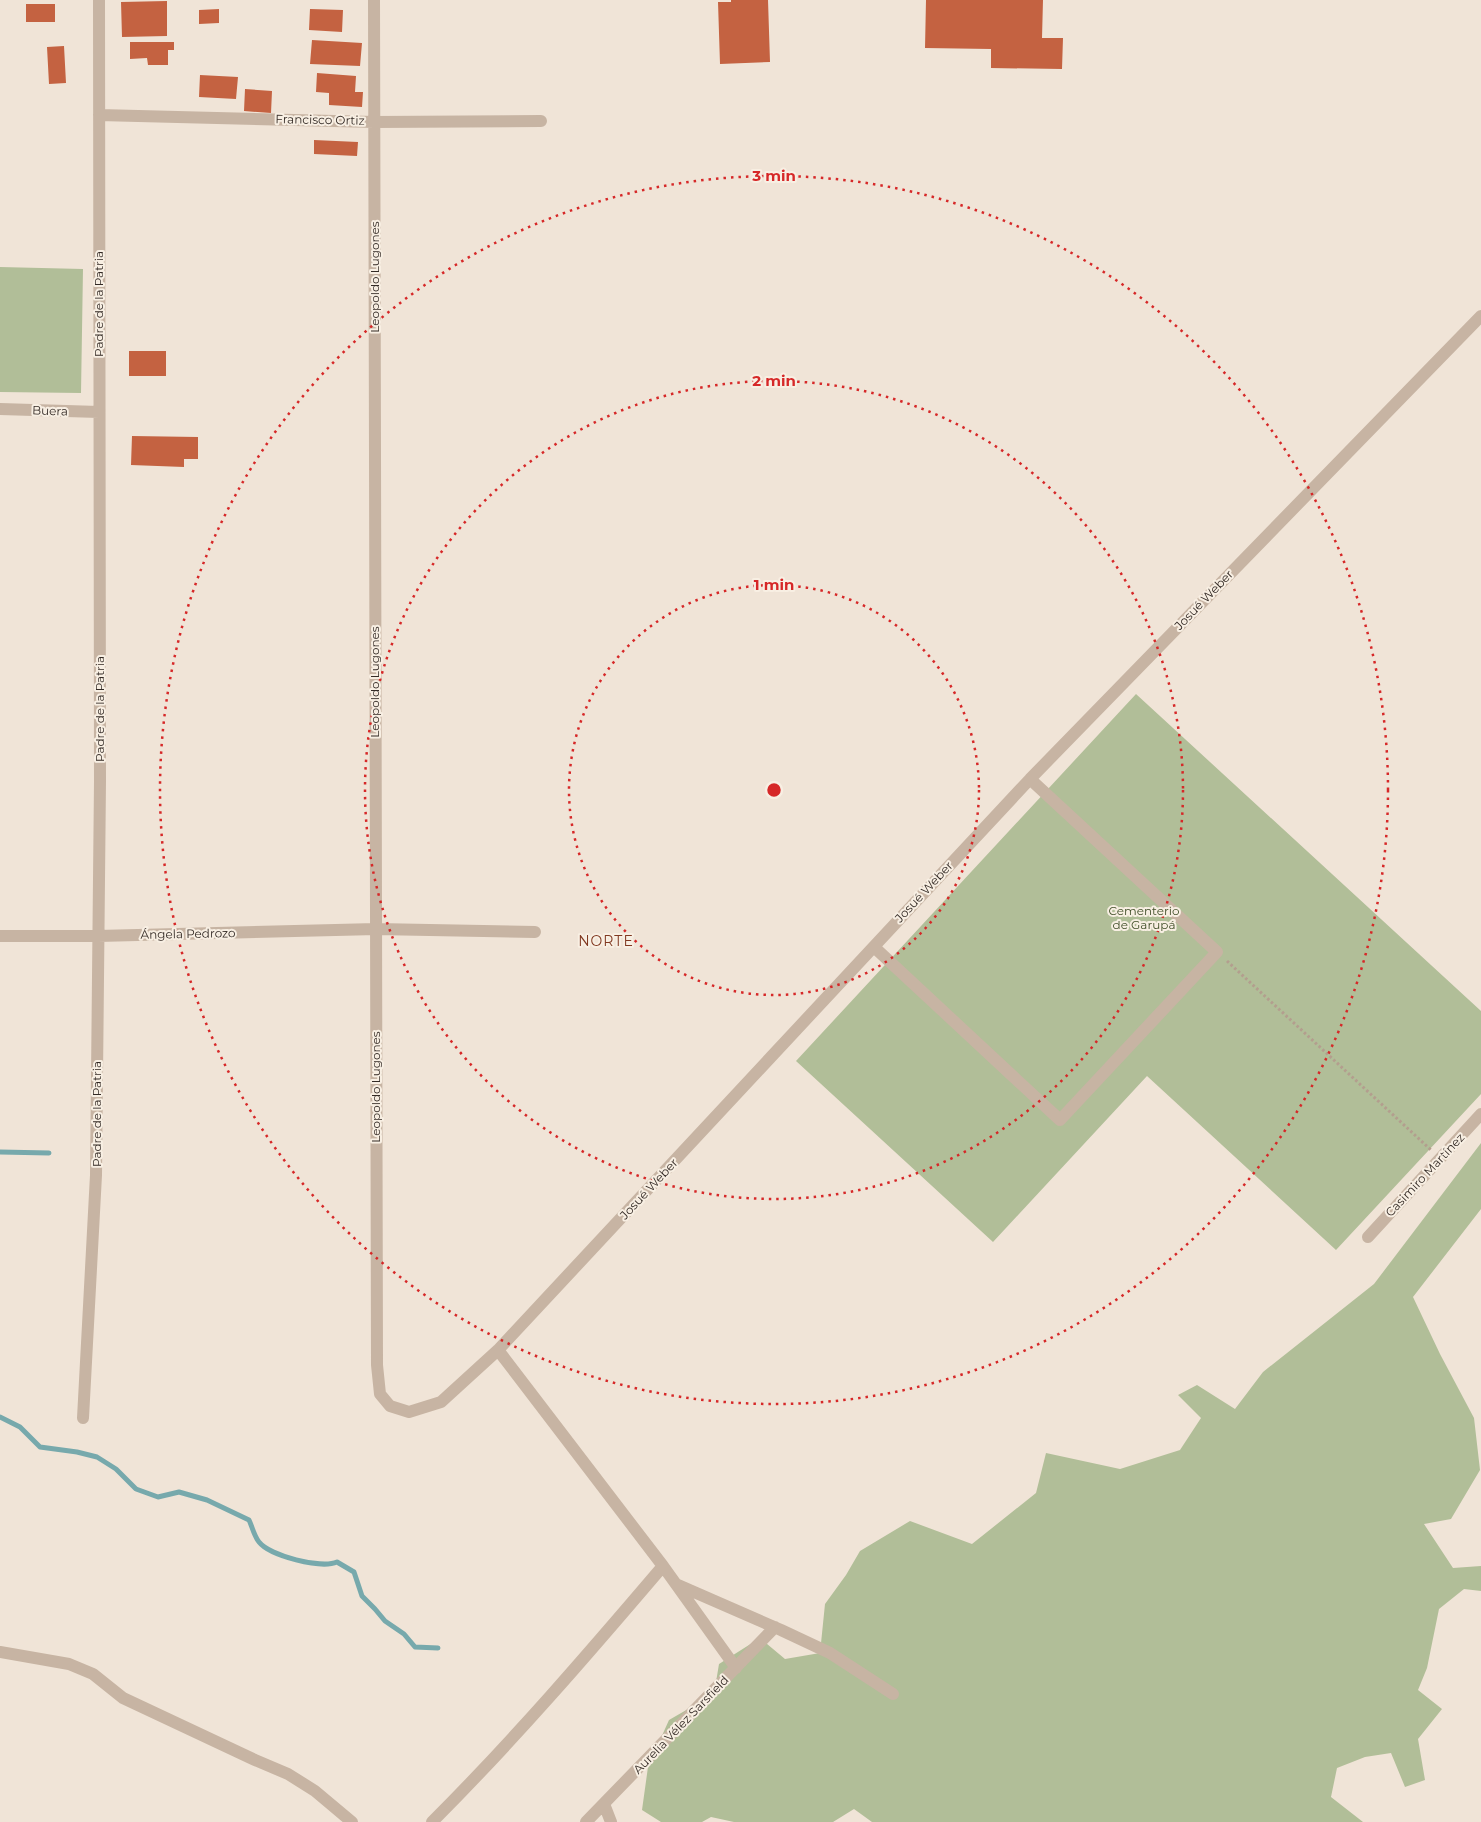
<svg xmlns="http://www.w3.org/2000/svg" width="1481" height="1822" font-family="Montserrat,sans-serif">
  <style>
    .green { fill: #b1be98 }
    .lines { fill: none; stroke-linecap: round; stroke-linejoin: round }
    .stream { stroke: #77a9ac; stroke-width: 5 }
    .building { fill: #c46241 }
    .path { stroke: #b39e8e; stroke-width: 3; stroke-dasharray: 2.5 2.5; stroke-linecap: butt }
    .street { stroke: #c7b4a3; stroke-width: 12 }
    .ring { fill: none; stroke: #d62828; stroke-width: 2.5; stroke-dasharray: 2.5 5 }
    .labels { text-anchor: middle; stroke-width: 4; stroke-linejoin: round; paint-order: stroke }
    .street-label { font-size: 12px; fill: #332a25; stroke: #f8efe3 }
    .park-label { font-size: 12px; fill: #42502a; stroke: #f8efe3 }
    .neighbourhood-label { font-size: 14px; letter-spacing: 1px; fill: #803820; stroke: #f8efe3 }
    .centre { fill: #d62828; stroke: #f8efe3; stroke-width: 2.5 }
    .ring-label { font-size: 15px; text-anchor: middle; font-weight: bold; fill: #d62828; stroke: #f8efe3; stroke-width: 4; stroke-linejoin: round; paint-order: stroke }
  </style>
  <rect width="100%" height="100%" fill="#f0e4d7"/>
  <!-- green -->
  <path class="green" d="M0,267L83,269L81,393L0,392Z
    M1136,694L1481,1011V1094L1336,1250L1147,1076L993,1242L796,1061Z
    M1481,1143V1209L1413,1297L1440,1354L1474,1418L1480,1470L1451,1519L1424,1524L1453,1568L1481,1566V1591L1464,1589L1439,1609L1427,1668L1418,1690L1442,1709L1418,1739L1425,1780L1405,1787L1391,1753L1365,1757L1337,1768L1331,1797L1363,1822H872L854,1809L833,1822H734L711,1817L702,1822H661L642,1810L648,1767L669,1720L714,1694L719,1664L760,1638L785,1659L820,1653L825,1604L846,1575L860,1551L910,1521L972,1544L1036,1493L1046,1453L1120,1469L1180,1450L1201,1418L1178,1395L1197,1385L1235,1409L1263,1372L1374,1284Z"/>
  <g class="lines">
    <!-- stream -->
    <path class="stream" d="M0,1152L49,1153
      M0,1417L20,1427L40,1447L77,1452L97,1457L116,1469L136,1489L158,1497L179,1492L207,1500L249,1520C252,1526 254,1536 259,1542C270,1556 321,1569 337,1562L354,1572L362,1596L375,1609L385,1621L404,1634L415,1647L438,1648"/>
  </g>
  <!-- building -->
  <path class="building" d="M731,0H768L770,62L720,64L718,2H731Z
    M926,0H1043L1042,38H1063L1062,69L991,68V49L925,48Z
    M167,1V36L122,37L121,2Z
    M26,4H55V22H26Z
    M219,9V23L199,24V10Z
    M310,9L343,10L342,32L309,30Z
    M312,40L362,43L360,66L310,64Z
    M130,42H174V50H168V65H148L147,58L130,59Z
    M64,46L66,83L49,84L47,47Z
    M317,73L356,76L355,92H363L362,107L329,105V93L316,92Z
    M200,75L238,77L236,99L199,97Z
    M245,89L272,91L271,113L244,111Z
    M314,140L358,142L357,156L314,154Z
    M129,351H166V376H129Z
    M132,436L198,437V459H184V467L131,465Z"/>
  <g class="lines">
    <!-- path -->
    <path class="path" d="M1227,961L1431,1150"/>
    <!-- street -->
    <path class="street" d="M374,0L377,1365L380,1394L390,1406L409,1412L441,1402L498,1350L1030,779L1481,316
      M99,115L374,122L541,121
      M0,409L99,412
      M0,936H98L376,929L535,932
      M874,947L1060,1120L1217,952L1030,779
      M1368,1237L1481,1114
      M498,1350L663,1566L736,1668
      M83,1418L96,1175L100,781L99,0
      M678,1585L781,1630L830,1653L893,1694
      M0,1652L69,1664L93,1674L123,1698L255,1760L288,1774L315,1791L352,1822
      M604,1804L611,1822
      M432,1822C514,1740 588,1654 663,1566
      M586,1822L775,1627"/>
  </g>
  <!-- distance rings -->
  <g class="ring">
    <circle cx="774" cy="790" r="205"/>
    <circle cx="774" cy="790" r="409"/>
    <circle cx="774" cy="790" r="614"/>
  </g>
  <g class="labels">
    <!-- street labels -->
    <g class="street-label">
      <text transform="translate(320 120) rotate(1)" y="4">Francisco Ortiz</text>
      <text transform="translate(375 277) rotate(-90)" y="4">Leopoldo Lugones</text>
      <text transform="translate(99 304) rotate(-90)" y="4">Padre de la Patria</text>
      <text transform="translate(50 411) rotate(2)" y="4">Buera</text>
      <text transform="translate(1204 600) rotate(-46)" y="4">Josué Weber</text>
      <text transform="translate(375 682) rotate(-90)" y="4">Leopoldo Lugones</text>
      <text transform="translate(100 709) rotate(-90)" y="4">Padre de la Patria</text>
      <text transform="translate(924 892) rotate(-47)" y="4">Josué Weber</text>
      <text transform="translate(188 934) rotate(-1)" y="4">Ángela Pedrozo</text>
      <text transform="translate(376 1087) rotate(-90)" y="4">Leopoldo Lugones</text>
      <text transform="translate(97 1114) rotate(-90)" y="4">Padre de la Patria</text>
      <text transform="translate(1425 1175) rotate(-47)" y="4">Casimiro Martínez</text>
      <text transform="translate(649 1189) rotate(-47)" y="4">Josué Weber</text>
      <text transform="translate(681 1725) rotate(-46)" y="4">Aurelia Vélez Sarsfield</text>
    </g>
    <!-- park labels -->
    <g class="park-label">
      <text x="1144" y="915">Cementerio<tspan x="1144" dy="14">de Garupá</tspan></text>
    </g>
    <!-- neighbourhood labels -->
    <g class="neighbourhood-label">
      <text x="606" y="946">NORTE</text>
    </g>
  </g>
  <circle cx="774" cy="790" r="8" class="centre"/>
  <g class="ring-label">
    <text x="774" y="181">3 min</text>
    <text x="774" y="386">2 min</text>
    <text x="774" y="590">1 min</text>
  </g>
</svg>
